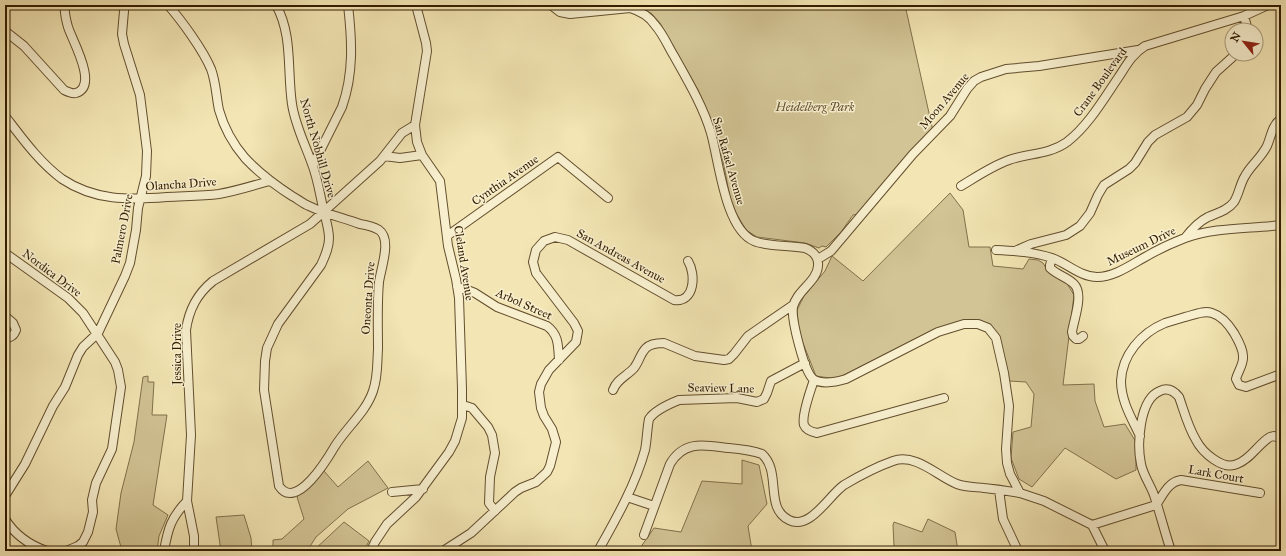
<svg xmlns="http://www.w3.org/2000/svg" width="1286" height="556" font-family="'IM FELL Great Primer',serif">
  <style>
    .green { fill: #d2c495; stroke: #82704a }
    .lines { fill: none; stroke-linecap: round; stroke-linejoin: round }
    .minor-casing { stroke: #634e2d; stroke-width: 10 }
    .minor { stroke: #f7efce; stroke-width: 8 }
    .labels { text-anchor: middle; stroke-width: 3; stroke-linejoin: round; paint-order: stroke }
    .street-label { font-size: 12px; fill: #331c00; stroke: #f7efce }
    .park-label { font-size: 12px; font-style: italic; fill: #634e2d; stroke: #f7efce }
  </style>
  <rect width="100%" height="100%" fill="#f3e6b4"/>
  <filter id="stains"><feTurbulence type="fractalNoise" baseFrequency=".005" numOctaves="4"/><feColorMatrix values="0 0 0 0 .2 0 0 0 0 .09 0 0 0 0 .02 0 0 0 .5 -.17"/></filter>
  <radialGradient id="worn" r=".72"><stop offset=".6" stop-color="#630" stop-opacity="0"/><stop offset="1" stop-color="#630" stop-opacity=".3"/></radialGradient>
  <!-- green -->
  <path class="green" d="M555,5H621L568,10L562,9Z
    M632,5H905L933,131L858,214L853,215L841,232L826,247L822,246L819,248L805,243L757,237L746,230L733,208L730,198L724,166L716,132L698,90L660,23L651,13Z
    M950,193L963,210L969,247H990L993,266L1023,269L1029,259L1038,260L1043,263L1049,273L1066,282L1074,295L1063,385L1094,384L1095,401L1104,427L1125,424L1136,442V470L1116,479L1065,448L1032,487L1019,479L1011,458L1013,432L1031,427L1034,394L1026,382L1009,381L996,332L963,321L915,339L836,379L816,376L799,333L797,310L804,296L825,271L832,256L863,281Z
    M148,376V382H154L152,415H167L153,505L168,515L159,536L157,551H122L116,529L121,493L134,442L143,377Z
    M742,460L759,465L767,504L748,526L752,551H638L654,528L681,532L702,481L742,484Z
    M368,461L388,488L348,509L316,537L307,551H273V540L282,539L304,519L297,497L324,471L338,487Z
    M244,515L251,538L252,551H221L216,517Z
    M928,519L955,532L958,551H891L894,546L893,525L894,522L922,532Z
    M344,522L369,541L364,551H313Z"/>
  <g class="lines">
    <defs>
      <path id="minor" d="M168,5C182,21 203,50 211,69C216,82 216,96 219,110C224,128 233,144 245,158C259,173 275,185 292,196C298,199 303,204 309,206C325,214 344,218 360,224C366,225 374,227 379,230C392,239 381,268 379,282C377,304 378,327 378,349C377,364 378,377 373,391C366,412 347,427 335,446C328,458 296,512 279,486L264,390L265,361L267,348L278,324L321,265C325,256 329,248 329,238C329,230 326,220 324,212C320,196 318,179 312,164C305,144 295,125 292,104C287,71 293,35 276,5
        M551,5L560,12L570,14L630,8C640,11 649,16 655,25C663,34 668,46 674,56C688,81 703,106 711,133C719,161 725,229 754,241C767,247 790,245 805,248C813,251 819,257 818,266C817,282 796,291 793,307C791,319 804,371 813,379C822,385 836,382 846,379L938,332L964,324H978L988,328L996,338L1004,373L1009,406L1006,449L1007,463L1010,474L1020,493L1044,501L1092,525L1105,551
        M1244,16L1248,30
        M5,31L24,46L64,90C68,92 72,94 76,93C99,86 72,40 68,27C66,20 64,12 65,5
        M5,116C22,138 39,162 62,179C95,201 129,200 167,197C185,196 202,196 219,194C236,191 252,186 269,181
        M384,156L400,158L422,155
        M313,165L342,107C354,73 352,40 348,5
        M961,186C976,177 992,166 1009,160C1028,153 1049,155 1067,142C1088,126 1103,100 1118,78C1126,66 1132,54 1145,46L1244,16L1268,5
        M447,236L558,157L608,198
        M1185,238C1191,230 1198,222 1208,217C1217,213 1227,211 1234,202C1239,194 1240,184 1245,176C1251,165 1261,158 1267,146C1271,137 1272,125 1281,119
        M996,250C1015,251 1034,252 1052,258C1067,263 1080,277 1097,277C1115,277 1132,264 1147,256C1159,249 1172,243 1185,238C1215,227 1250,229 1281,225
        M1015,251L1031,244L1066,235L1080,226L1090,213L1098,195L1104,185L1129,169L1135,163L1148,142L1155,135L1187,117L1197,105L1205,89L1216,72L1236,54
        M5,253L68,298L83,313L115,362L118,370L121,387L112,449L96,483L92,500L93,512L88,532L83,542L78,546L66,551
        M1052,258L1050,265V268C1057,275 1067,277 1074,284C1084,294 1074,319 1072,332L1073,336L1076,339H1079L1083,336
        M818,259L831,251L913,154L950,116L967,89L974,81L981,77L1006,69L1039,66L1138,50
        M457,286L475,293L497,307L547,326C559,335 558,346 559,360
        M5,316L13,323L16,330C14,336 11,337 5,339
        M814,380C811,389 801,416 804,425C806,430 812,432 817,433L944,398
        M613,390C617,379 627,376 634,368C639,362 640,354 646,348C650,344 658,343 664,343L695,356L724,360L729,359L734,354L748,336L793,305
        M463,405L472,408L488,427L492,435L495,453L490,477L489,503L495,511
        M1140,436C1132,419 1121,401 1121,381C1122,355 1141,333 1165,323C1171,321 1179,319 1185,317C1194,315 1203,310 1212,313C1222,316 1229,325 1234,333C1238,340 1243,348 1243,356C1244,364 1238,371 1236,379L1239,385L1246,387L1281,374
        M999,490L1003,519L1018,551
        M392,492L423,489
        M5,496L25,464L53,406L65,387L78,355L83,347L98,333L125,276L130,263L136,230L138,208L146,176L147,151L140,95L124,44L122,34L124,11
        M627,497L654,506
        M1156,505C1163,495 1168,482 1181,480L1260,493
        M5,519C15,535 29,545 47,551
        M1092,525L1156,505
        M644,535L670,464C684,440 704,445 728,448C739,449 751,450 762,454C782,472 764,508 789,520C810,531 829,495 844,485C859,476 876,467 893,461C916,453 937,476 957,484C965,487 975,487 984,488C996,489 1008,491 1020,493
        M164,551C168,528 171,518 187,501
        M194,551V536L187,501L191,435L186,330C189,309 197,294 213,281L310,224L380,161L402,133L415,125
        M371,551L375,542L387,524L416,497L449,452L455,441L462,418V389L459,298L456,279L448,246L440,181L422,155L417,142L415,125L427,51L426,43L416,5
        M443,551L471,533L515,492L521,488L536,482L547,472L550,466L556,442L552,429L544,416L541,408L539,392L541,384L549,370L576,342L578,331L574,323L536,273L533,262L536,250L544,241L555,237L568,240L674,300C695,303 696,274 688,261
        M598,551C616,519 635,486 645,450C647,440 647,429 649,419C655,410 669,404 679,400L737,398L757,402L764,399L767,393L771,381L805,363
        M1171,551C1165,533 1160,513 1154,495C1150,484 1143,475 1141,464C1137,445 1139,399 1160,391C1168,387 1174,391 1179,397C1184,411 1188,427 1196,440C1202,452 1223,471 1237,464C1251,459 1258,444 1270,437L1274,436L1281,439"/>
    </defs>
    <!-- minor casing -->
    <use href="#minor" class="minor-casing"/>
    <!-- minor -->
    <use href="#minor" class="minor"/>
  </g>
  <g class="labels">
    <!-- street labels -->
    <g class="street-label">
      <text transform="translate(1100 82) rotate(-54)" y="4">Crane Boulevard</text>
      <text transform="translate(944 101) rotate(-50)" y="4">Moon Avenue</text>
      <text transform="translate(318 148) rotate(74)" y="4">North Nobhill Drive</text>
      <text transform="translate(729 161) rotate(74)" y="4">San Rafael Avenue</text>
      <text transform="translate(505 180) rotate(-35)" y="4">Cynthia Avenue</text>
      <text transform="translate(181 184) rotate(-4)" y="4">Olancha Drive</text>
      <text transform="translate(122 229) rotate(-79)" y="4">Palmero Drive</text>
      <text transform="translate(1141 246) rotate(-26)" y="4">Museum Drive</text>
      <text transform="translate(621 256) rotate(29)" y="4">San Andreas Avenue</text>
      <text transform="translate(464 263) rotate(81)" y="4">Cleland Avenue</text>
      <text transform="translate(52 273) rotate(37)" y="4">Nordica Drive</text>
      <text transform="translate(368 298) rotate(-86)" y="4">Oneonta Drive</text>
      <text transform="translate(524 304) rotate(24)" y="4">Arbol Street</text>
      <text transform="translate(177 354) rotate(-90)" y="4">Jessica Drive</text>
      <text transform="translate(721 388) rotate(1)" y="4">Seaview Lane</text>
      <text transform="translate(1216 474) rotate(10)" y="4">Lark Court</text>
    </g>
    <!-- park labels -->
    <g class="park-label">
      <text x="815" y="111">Heidelberg Park</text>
    </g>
  </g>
  <!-- margin -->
  <rect width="1286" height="556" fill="none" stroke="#f3e6b4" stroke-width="20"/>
  <rect x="6" y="6" width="1274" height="544" fill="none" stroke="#331c00" stroke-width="2"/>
  <rect x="10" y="10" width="1266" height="536" fill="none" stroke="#331c00"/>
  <!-- north arrow -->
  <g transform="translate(1244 42) rotate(300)"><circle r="19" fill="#f7efce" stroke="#a99b7c"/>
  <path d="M0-3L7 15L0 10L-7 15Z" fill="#8f2418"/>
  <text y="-6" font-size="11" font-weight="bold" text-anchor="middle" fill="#331c00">N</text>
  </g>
  <rect width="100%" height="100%" filter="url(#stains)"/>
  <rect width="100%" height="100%" fill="url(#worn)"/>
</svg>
